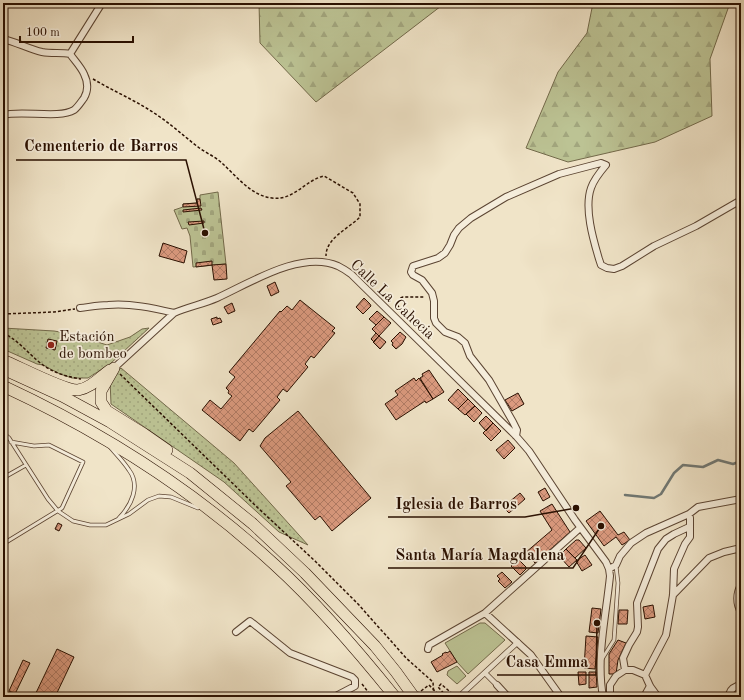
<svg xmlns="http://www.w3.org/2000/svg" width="744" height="700" font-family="'Old Standard TT',serif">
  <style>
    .grass { fill: url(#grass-dots); stroke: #72694a }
    .forest { fill: url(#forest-firs); stroke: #72694a }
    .cemetery { fill: url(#cemetery-stones); stroke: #72694a }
    .green { fill: #bcc394; stroke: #72694a }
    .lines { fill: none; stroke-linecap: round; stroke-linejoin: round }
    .stream { stroke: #6f7773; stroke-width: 2.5 }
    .building { fill: url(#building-cross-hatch); stroke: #290f00 }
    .service-casing { stroke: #5b4432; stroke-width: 4.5 }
    .pedestrian-casing { stroke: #5b4432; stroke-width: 6 }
    .minor-casing { stroke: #5b4432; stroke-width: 8 }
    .motorway-casing { stroke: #290f00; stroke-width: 12 }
    .path { stroke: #290f00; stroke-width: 1.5; stroke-dasharray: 3 2; stroke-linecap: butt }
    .service { stroke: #f5eddb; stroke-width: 3 }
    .pedestrian { stroke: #f5eddb; stroke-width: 4.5 }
    .minor { stroke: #f5eddb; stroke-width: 6 }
    .motorway { stroke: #f0e4c8; stroke-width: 11 }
    .path-bridge { stroke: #290f00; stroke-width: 1.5; stroke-dasharray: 3 2; stroke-linecap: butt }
    .poi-dot { fill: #8f2418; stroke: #f5eddb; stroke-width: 1.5 }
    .labels { text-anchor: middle; stroke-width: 3.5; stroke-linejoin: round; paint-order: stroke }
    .street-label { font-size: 15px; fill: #290f00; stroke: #f5eddb }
    .poi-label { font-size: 15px; fill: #290f00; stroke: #f5eddb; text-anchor: start }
    .leader { fill: none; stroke: #290f00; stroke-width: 1.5 }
    .callout-dot { fill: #290f00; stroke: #f5eddb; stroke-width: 1.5 }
    .callout-label { font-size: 16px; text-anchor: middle; font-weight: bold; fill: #290f00; stroke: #f5eddb; stroke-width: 3.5; stroke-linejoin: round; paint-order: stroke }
  </style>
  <defs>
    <pattern id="grass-dots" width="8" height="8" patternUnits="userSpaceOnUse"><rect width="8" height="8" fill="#bcc394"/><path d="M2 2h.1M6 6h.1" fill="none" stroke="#a2a67e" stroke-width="1.8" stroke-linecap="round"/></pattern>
    <pattern id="forest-firs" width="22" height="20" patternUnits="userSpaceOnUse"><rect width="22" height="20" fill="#bcc394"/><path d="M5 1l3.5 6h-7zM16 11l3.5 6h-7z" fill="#a2a67e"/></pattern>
    <pattern id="cemetery-stones" width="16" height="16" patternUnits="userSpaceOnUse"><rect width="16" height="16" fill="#bcc394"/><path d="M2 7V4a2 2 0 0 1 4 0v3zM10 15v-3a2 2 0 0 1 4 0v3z" fill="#a2a67e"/></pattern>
    <pattern id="building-cross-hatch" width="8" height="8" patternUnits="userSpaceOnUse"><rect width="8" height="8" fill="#db9a7f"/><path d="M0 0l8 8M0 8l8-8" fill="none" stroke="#b27c66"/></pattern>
  </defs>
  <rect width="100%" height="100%" fill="#f0e4c8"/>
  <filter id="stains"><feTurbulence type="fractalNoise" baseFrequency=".005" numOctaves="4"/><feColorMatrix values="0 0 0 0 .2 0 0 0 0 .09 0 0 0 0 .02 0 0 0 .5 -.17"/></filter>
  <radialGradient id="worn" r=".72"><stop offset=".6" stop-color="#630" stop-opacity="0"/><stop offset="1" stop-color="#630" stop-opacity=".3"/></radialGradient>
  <!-- grass -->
  <path class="grass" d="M3,328L54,331L72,334L107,345L130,337L142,329L149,328L110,364L88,378H72L60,374L43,365L37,364L3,349Z
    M121,368L234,463L308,545L279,532L224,482L111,404L110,379Z"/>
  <!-- forest -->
  <path class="forest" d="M259,3H445L316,102L260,43Z
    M593,3H730L710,59L712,116L655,142L568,162L526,148L558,72L587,33Z"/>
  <!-- cemetery -->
  <path class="cemetery" d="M218,192L226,264L193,267L190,236L187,228L182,229L174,210L183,207V204L197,203V199H200V195Z"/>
  <!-- green -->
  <path class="green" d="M480,623H485L505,640L468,674L457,662L445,643Z
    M457,666L466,676L457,684L447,675L448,671Z"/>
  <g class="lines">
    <!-- stream -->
    <path class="stream" d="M625,495L654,498L661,494L674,473L683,465L703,467L718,460L733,464L741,461"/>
  </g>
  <!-- building -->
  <path class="building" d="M197,199H200L201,206L183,207V204L197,203Z
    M201,208L202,210L183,212V210Z
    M204,221V223L189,225L188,222Z
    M163,243L187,251L184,263L159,256Z
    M212,261V265L196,267V263Z
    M226,264L227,279L214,280L212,265Z
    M275,282L279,292L271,296L267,286Z
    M364,298L370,304L371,306L363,314L356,307Z
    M300,300L335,328L332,331L335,333L314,358L311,356L305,364L308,367L287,392L283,389L277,397L280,400L259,425L253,432L249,429L240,441L202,410L210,400L221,409L232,396L228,393L229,391L226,388L235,377L229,372L280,311L281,312L287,306L292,310Z
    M232,303L235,311L228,314L224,307Z
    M377,311L384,317L376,325L369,319Z
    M217,317V319L220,318L222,322L213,325L211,319Z
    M384,317L391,323L379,336L372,329Z
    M400,332L406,337L402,344L396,349L392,345L393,343L391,341Z
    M376,333L379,336L374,342L371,339Z
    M379,336L386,342L380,349L373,342Z
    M48,339L57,341L55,350L46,348Z
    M429,370L444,392L433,399L420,378L423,376L422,374Z
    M414,378L416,381L419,378L433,399L426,403L425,401L396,420L385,404L398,395L395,391Z
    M458,389L468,399L458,409L448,400Z
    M518,393L524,404L512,411L505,400Z
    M468,399L475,406L465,415L458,409Z
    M475,406L482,413L474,422L466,414Z
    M298,411L371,498L332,531L320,516L315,520L286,486L291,482L260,446L265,438Z
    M486,416L493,423L486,431L479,423Z
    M493,423L501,431L491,441L483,433Z
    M508,440L515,448L504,459L496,450Z
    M545,488L550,497L543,501L538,492Z
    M520,493L525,499L509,513L503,507Z
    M552,504L570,532L535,563L525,553L552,530L540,511Z
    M600,511L618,535L624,532L630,540L622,545L616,537L604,546L586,521Z
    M58,523L62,525L59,531L55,529Z
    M576,540H579L586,548L575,558L566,549Z
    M566,549L577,560L569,567L559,556Z
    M585,555L592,565L582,571L576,561Z
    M518,559L526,567V569L520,575L511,566Z
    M502,572L512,582L505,588L498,581L500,579L497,576Z
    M653,605L655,617L645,619L643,607Z
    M592,608L601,609L598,633L589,632Z
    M619,610H628L627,624H618Z
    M586,636L598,637L595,669L584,668Z
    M618,640L626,643L618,660L616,674H609V654Z
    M57,649L74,657L55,697H34Z
    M450,651L457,662L437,672L431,662L443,655L442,654L446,652L447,653Z
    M23,660L30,663L15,694L9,691Z
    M3,664L7,665L3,685Z
    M578,672H586V684L579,685Z
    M589,672H596L597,687L589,688Z"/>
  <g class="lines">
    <defs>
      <path id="service" d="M3,433L9,438L48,499L58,511L73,521L90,525H106L129,514L148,500L159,496L171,497L198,508
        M111,448C117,455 124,462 129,470C141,486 131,506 119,518
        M3,478L26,465
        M3,544L62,508L83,462L49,445L34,446L11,442
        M602,659L614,640L618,583L616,566"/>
      <path id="pedestrian" d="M485,673L497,685
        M463,693L518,642"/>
      <path id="minor" d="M3,39C16,42 29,49 42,52C52,54 61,52 70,54
        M70,54L102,3
        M3,115C22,110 59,119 74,110C78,107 81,102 84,98C88,91 88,82 84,74C81,67 75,61 70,54
        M80,308C89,307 99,305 108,305C130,303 153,308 174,313
        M114,368L174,313C188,307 203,304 217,298C250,283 301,250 338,266C342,268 347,271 351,274L516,436L529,451L575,520L606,562L609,569L610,576C606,616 596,658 603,697
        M516,436L517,430L513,422L489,380L470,356L465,343L458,337L445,332L436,323L434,318V301L432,293L422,280L413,275L411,272L413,266L438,258L445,253L450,245L454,235L459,228L471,218L506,197L559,174L601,163L606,165C600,172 594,179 591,188C584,208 593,239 599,259L601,265L607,268L614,269L622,266L654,246L696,226L741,200
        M609,569L616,565L620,556L631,543L646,533L689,514L698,507L741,499
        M741,585C736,593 736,604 741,612
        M673,595L709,558L724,552L741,548
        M485,613L531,655L561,697
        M236,632L250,621L290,653L352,677L355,680V686L334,697
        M428,649L429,645L485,613L580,528
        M625,670L623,658L629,645L637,632L638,627L637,603L658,549L666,539L674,534L689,527
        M645,675L666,635L673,595L674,569L685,544L690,537V518L689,514
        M497,685L508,697
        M610,697V685L616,676L625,670H633L645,675L650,686L658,697
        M644,697L650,686
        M729,697C729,691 732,688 737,686L741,687"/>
      <path id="motorway" d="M3,360C18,366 65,391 78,390C91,388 100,377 110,370
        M114,368L101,391V402L107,411L144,434L167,450
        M3,369L62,396L110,422L190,473L253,524L305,573L375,646L396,672L414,697
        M3,386C102,432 195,491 275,565C319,605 358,651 395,697"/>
    </defs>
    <!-- service casing -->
    <use href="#service" class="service-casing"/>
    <!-- pedestrian casing -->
    <use href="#pedestrian" class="pedestrian-casing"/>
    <!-- minor casing -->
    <use href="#minor" class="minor-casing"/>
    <!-- motorway casing -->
    <use href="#motorway" class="motorway-casing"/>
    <!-- path -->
    <path class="path" d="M93,79C115,92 139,102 160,117C173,126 185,137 198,147C206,153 216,157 223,164C237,177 252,196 272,198C294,201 305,180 324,176L353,193L360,204V217C348,229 326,238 326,256
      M400,312L398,305L400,298L403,297H425
      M3,314L54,312L75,309
      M3,333C20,341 28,354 43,365C54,373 68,377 81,379
      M120,374L258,508L315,561L359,605L406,658L433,682L434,697
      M362,684L372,697
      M447,697L438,687L441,684L456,697"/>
    <!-- service -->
    <use href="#service" class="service"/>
    <!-- pedestrian -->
    <use href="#pedestrian" class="pedestrian"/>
    <!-- minor -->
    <use href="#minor" class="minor"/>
    <!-- motorway -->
    <use href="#motorway" class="motorway"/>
    <!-- path-bridge -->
    <path class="path-bridge" d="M413,697L429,685L441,697"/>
  </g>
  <!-- markers -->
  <circle class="poi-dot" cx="51" cy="345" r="4"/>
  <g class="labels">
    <!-- street labels -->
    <g class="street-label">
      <text transform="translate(393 299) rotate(43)" y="5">Calle La Cahecia</text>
    </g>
    <!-- poi labels -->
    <g class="poi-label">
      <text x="59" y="341">Estación<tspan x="59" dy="17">de bombeo</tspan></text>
    </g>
  </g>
  <!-- callouts -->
  <path class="leader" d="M205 233L186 160H16M576 508L525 517H388M601 526L573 568H388M597 623L596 675H497"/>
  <g class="callout-dot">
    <circle cx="205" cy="233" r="4"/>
    <circle cx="576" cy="508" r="4"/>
    <circle cx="601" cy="526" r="4"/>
    <circle cx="597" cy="623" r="4"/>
  </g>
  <g class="callout-label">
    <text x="101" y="151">Cementerio de Barros</text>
    <text x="456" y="509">Iglesia de Barros</text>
    <text x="480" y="560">Santa María Magdalena</text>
    <text x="547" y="667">Casa Emma</text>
  </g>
  <!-- margin -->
  <rect width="744" height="700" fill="none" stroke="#f0e4c8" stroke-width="16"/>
  <rect x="4" y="4" width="736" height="692" fill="none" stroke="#290f00" stroke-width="2"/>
  <rect x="8" y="8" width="728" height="684" fill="none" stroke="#290f00"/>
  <!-- scale -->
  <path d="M20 36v6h113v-6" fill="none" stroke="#290f00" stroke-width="2"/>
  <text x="26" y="36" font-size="12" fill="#290f00" stroke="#f5eddb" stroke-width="3" paint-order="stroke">100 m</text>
  <rect width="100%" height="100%" filter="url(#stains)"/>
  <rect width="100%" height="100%" fill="url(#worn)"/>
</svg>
